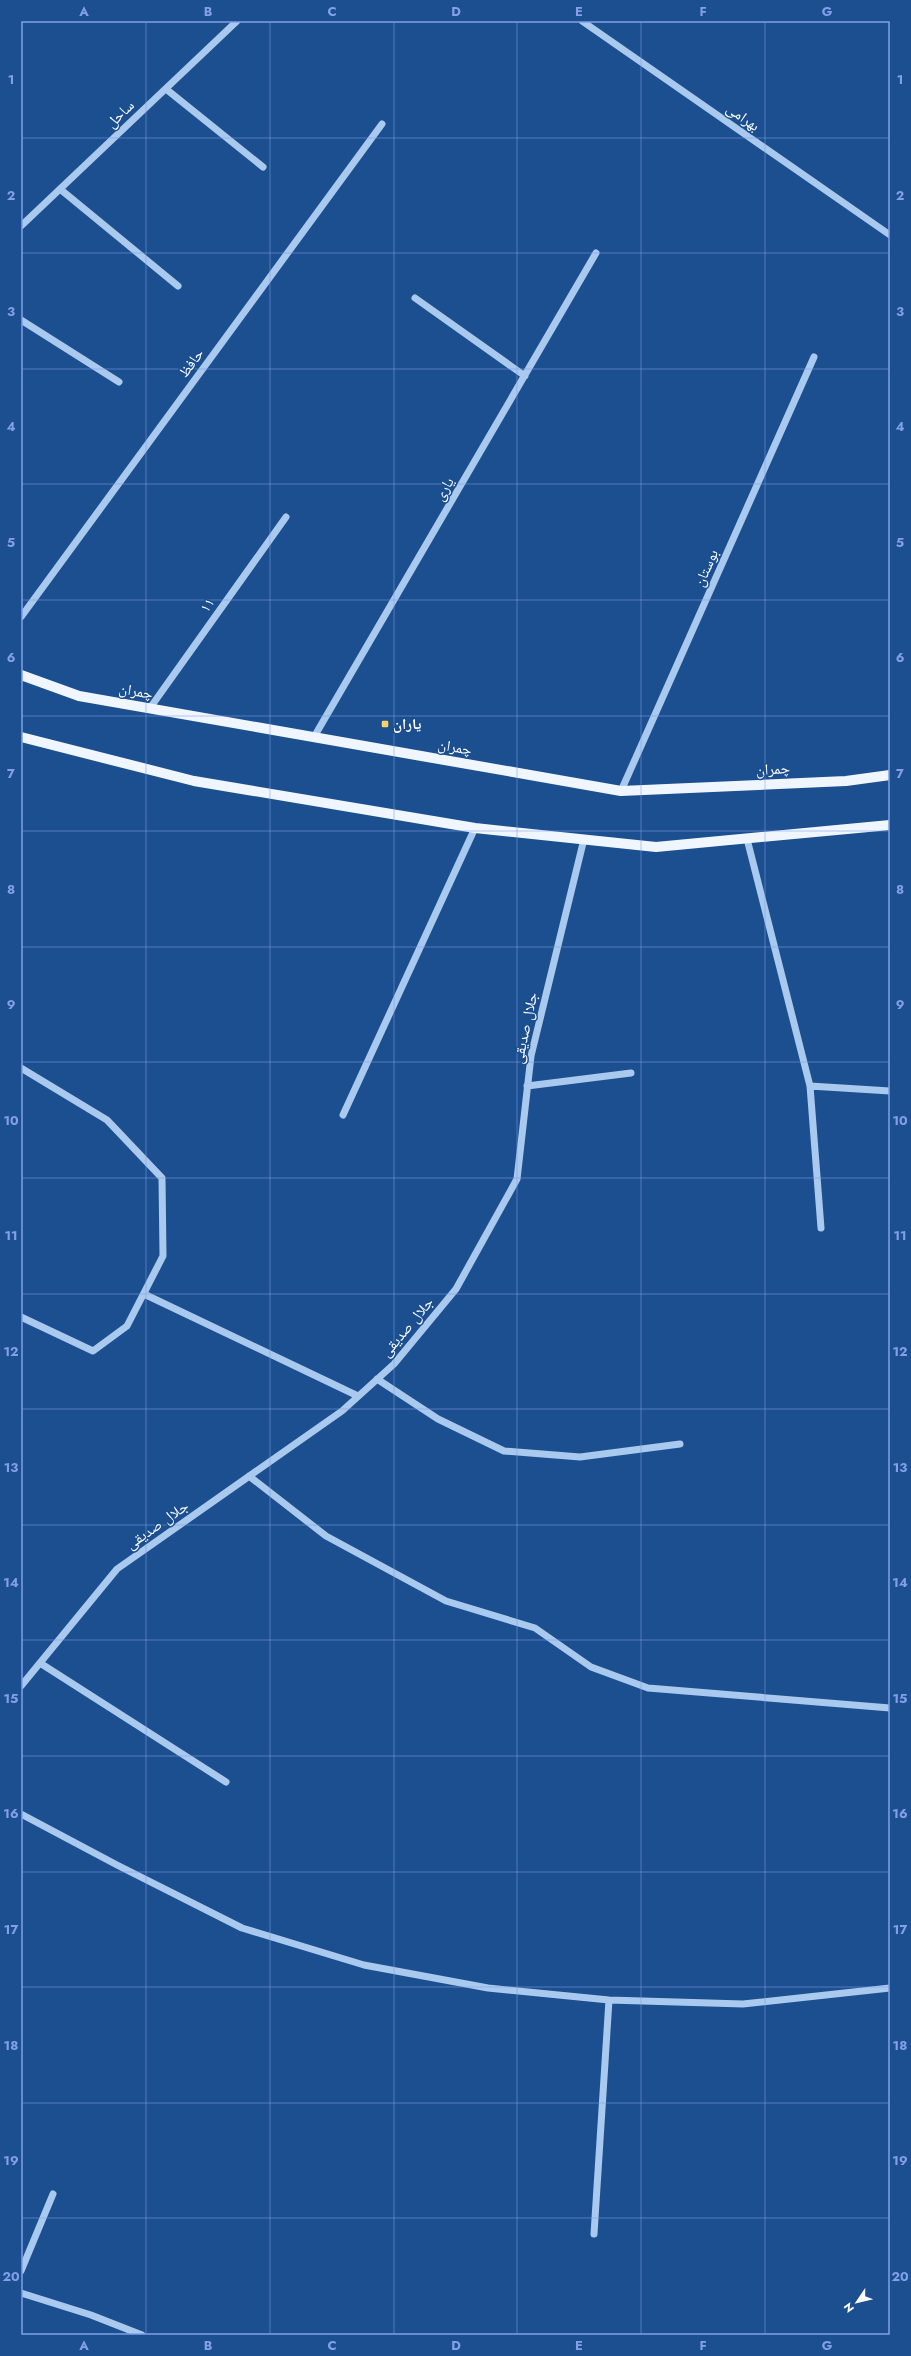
<svg xmlns="http://www.w3.org/2000/svg" width="911" height="2356" font-family="Jost,'Noto Naskh Arabic',sans-serif">
  <style>
    .lines { fill: none; stroke-linecap: round; stroke-linejoin: round }
    .minor { stroke: #a9c9ee; stroke-width: 7 }
    .major { stroke: #f0f6ff; stroke-width: 10 }
    .grid { fill: none; stroke: #839eea; stroke-width: 1; stroke-opacity: 0.55 }
    .poi-dot { fill: #ffd166; stroke: #1b4f8f; stroke-width: 1.5 }
    .labels { text-anchor: middle; stroke-width: 3; stroke-linejoin: round; paint-order: stroke }
    .street-label { font-size: 15px; fill: #fff; stroke: #1b4f8f }
    .poi-label { font-size: 15px; font-weight: bold; fill: #fff; stroke: #1b4f8f; text-anchor: start }
    .neatline { fill: none; stroke: #839eea; stroke-width: 1.5 }
    .grid-label { font-size: 13px; text-anchor: middle; font-weight: bold; fill: #839eea }
  </style>
  <rect width="100%" height="100%" fill="#1b4f8f"/>
  <g class="lines">
    <!-- minor -->
    <path class="minor" d="M582,21L890,235
      M166,89L263,167
      M60,189L178,286
      M21,226L237,21
      M415,298L525,376
      M21,320L119,382
      M21,617L382,124
      M150,708L286,517
      M314,737L596,253
      M621,791L814,357
      M747,839L810,1086L890,1091
      M21,1068L107,1120L162,1178L163,1256L127,1326L93,1351L21,1317
      M527,1086L631,1073
      M810,1086L821,1228
      M343,1115L475,828
      M144,1294L358,1396
      M377,1379L438,1419L504,1451L580,1457L680,1444
      M249,1476L326,1536L446,1601L535,1628L591,1667L648,1688L890,1708
      M40,1663L226,1782
      M21,1686L117,1569L342,1411L394,1364L456,1289L517,1179L531,1056L584,839
      M21,1814L117,1865L242,1928L364,1965L488,1988L609,2000L743,2004L890,1988
      M594,2234L609,2000
      M21,2271L53,2194
      M21,2293L91,2315L142,2335"/>
    <!-- major -->
    <path class="major" d="M21,675L79,696L621,791L846,781L890,775
      M21,737L194,781L475,828L656,847L890,825"/>
  </g>
  <!-- grid -->
  <path class="grid" d="M146,21V2335M270,21V2335M394,21V2335M517,21V2335M641,21V2335M765,21V2335M21,138H890M21,253H890M21,369H890M21,484H890M21,600H890M21,716H890M21,831H890M21,947H890M21,1062H890M21,1178H890M21,1294H890M21,1409H890M21,1525H890M21,1640H890M21,1756H890M21,1872H890M21,1987H890M21,2103H890M21,2218H890"/>
  <!-- markers -->
  <rect class="poi-dot" x="381" y="720" width="8" height="8" rx="2"/>
  <g class="labels">
    <!-- street labels -->
    <g class="street-label">
      <text transform="translate(120 114) rotate(-44)" y="5">ساحل</text>
      <text transform="translate(743 117) rotate(35)" y="5">بهرامی</text>
      <text transform="translate(191 363) rotate(-54)" y="5">حافظ</text>
      <text transform="translate(444 489) rotate(-60)" y="5">یاری</text>
      <text transform="translate(706 568) rotate(-66)" y="5">بوستان</text>
      <text transform="translate(207 605) rotate(-55)" y="5">۱۱</text>
      <text transform="translate(136 691) rotate(10)" y="5">چمران</text>
      <text transform="translate(455 747) rotate(10)" y="5">چمران</text>
      <text transform="translate(773 769) rotate(-3)" y="5">چمران</text>
      <text transform="translate(525 1028) rotate(-78)" y="5">جلال صدیقی</text>
      <text transform="translate(407 1327) rotate(-50)" y="5">جلال صدیقی</text>
      <text transform="translate(157 1525) rotate(-35)" y="5">جلال صدیقی</text>
    </g>
    <!-- poi labels -->
    <g class="poi-label">
      <text x="393" y="729">یاران</text>
    </g>
  </g>
  <!-- border -->
  <rect width="911" height="2356" fill="none" stroke="#1b4f8f" stroke-width="44"/>
  <!-- north arrow -->
  <g transform="translate(857 2302) rotate(235)" stroke="#1b4f8f" stroke-width="3" paint-order="stroke">
  <path d="M0-3L7 15L0 10L-7 15Z" fill="#ffffff"/>
  <text y="-6" font-size="11" font-weight="bold" text-anchor="middle" fill="#ffffff">N</text>
  </g>
  <rect x="22" y="22" width="867" height="2312" class="neatline"/>
  <g class="grid-label">
    <text x="84" y="16">A</text>
    <text x="208" y="16">B</text>
    <text x="332" y="16">C</text>
    <text x="456" y="16">D</text>
    <text x="579" y="16">E</text>
    <text x="703" y="16">F</text>
    <text x="827" y="16">G</text>
    <text x="11" y="84">1</text>
    <text x="900" y="84">1</text>
    <text x="11" y="200">2</text>
    <text x="900" y="200">2</text>
    <text x="11" y="316">3</text>
    <text x="900" y="316">3</text>
    <text x="11" y="431">4</text>
    <text x="900" y="431">4</text>
    <text x="11" y="547">5</text>
    <text x="900" y="547">5</text>
    <text x="11" y="662">6</text>
    <text x="900" y="662">6</text>
    <text x="11" y="778">7</text>
    <text x="900" y="778">7</text>
    <text x="11" y="894">8</text>
    <text x="900" y="894">8</text>
    <text x="11" y="1009">9</text>
    <text x="900" y="1009">9</text>
    <text x="11" y="1125">10</text>
    <text x="900" y="1125">10</text>
    <text x="11" y="1240">11</text>
    <text x="900" y="1240">11</text>
    <text x="11" y="1356">12</text>
    <text x="900" y="1356">12</text>
    <text x="11" y="1472">13</text>
    <text x="900" y="1472">13</text>
    <text x="11" y="1587">14</text>
    <text x="900" y="1587">14</text>
    <text x="11" y="1703">15</text>
    <text x="900" y="1703">15</text>
    <text x="11" y="1818">16</text>
    <text x="900" y="1818">16</text>
    <text x="11" y="1934">17</text>
    <text x="900" y="1934">17</text>
    <text x="11" y="2050">18</text>
    <text x="900" y="2050">18</text>
    <text x="11" y="2165">19</text>
    <text x="900" y="2165">19</text>
    <text x="11" y="2281">20</text>
    <text x="900" y="2281">20</text>
    <text x="84" y="2350">A</text>
    <text x="208" y="2350">B</text>
    <text x="332" y="2350">C</text>
    <text x="456" y="2350">D</text>
    <text x="579" y="2350">E</text>
    <text x="703" y="2350">F</text>
    <text x="827" y="2350">G</text>
  </g>
</svg>
